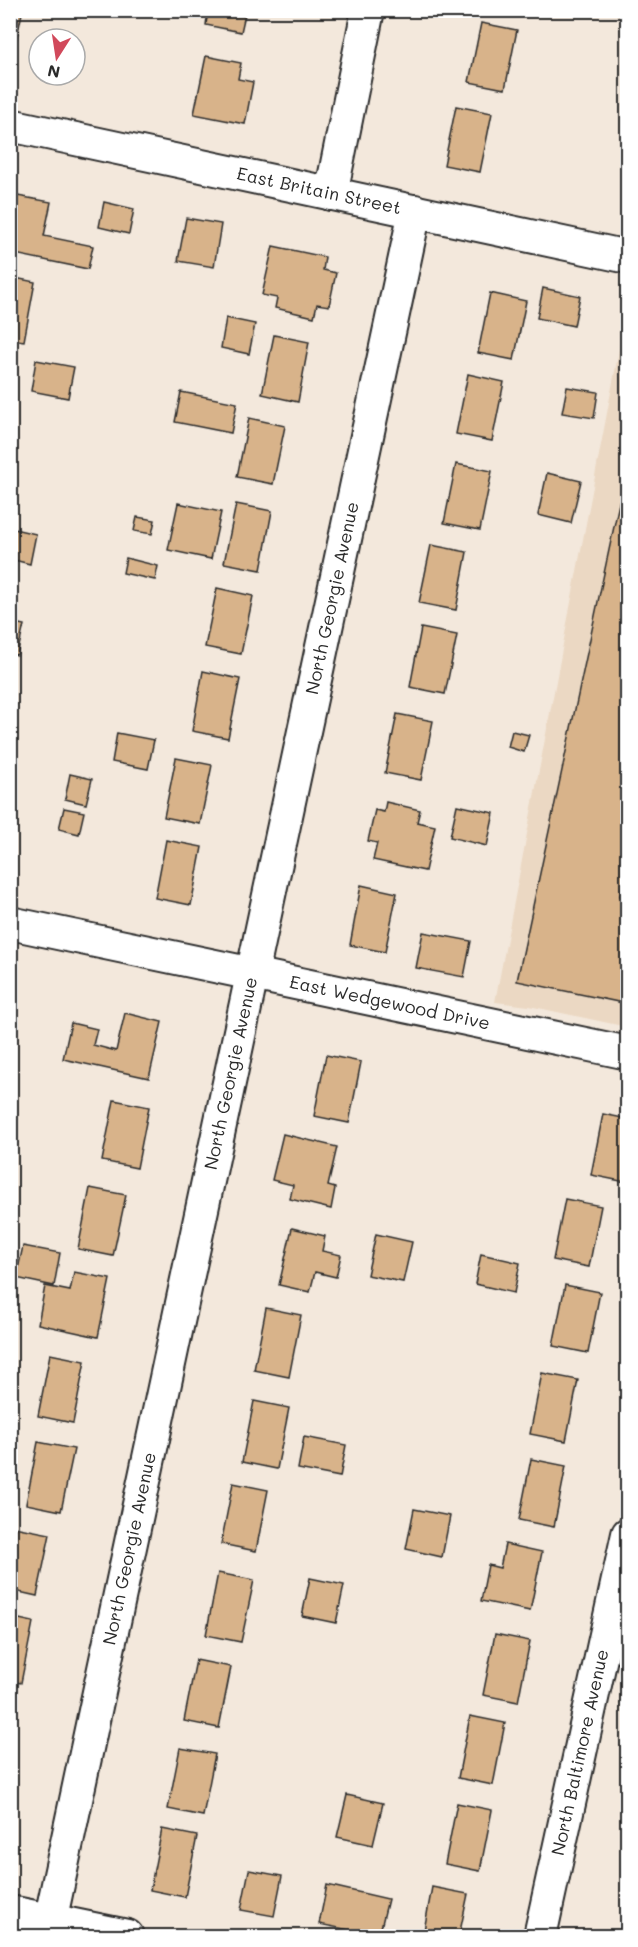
<svg xmlns="http://www.w3.org/2000/svg" width="638" height="1947" font-family="Mali,sans-serif">
  <style>
    .built { fill: #ebd8c3 }
    .building { fill: #d8b38a; stroke: #2b2b2b; stroke-width: 1.5 }
    .lines { fill: none; stroke-linecap: round; stroke-linejoin: round }
    .minor-casing { stroke: #2b2b2b; stroke-width: 36 }
    .minor { stroke: #fff; stroke-width: 32 }
    .labels { text-anchor: middle; stroke-width: 4.5; stroke-linejoin: round; paint-order: stroke }
    .street-label { font-size: 18px; fill: #2b2b2b; stroke: #fff }
  </style>
  <rect width="100%" height="100%" fill="#f3e8dc"/>
  <filter id="ink" filterUnits="userSpaceOnUse"><feTurbulence type="fractalNoise" baseFrequency=".0167" numOctaves="2"/><feDisplacementMap in="SourceGraphic" scale="12" xChannelSelector="R" yChannelSelector="G"/><feConvolveMatrix kernelMatrix="1 2 1 2 8 2 1 2 1" color-interpolation-filters="sRGB"/></filter>
  <g filter="url(#ink)">
    <!-- built -->
    <path class="built" d="M627,308V1027L529,1006L495,1002Z"/>
    <!-- building -->
    <path class="building" d="M208,10H246L241,32L206,25Z
      M10,11L22,13L10,70Z
      M481,23L517,30L505,89L469,82Z
      M206,56L241,63L238,79L253,82L245,124L194,114Z
      M456,106L492,113L480,172L444,165Z
      M12,195L51,202L44,236L93,246L88,269L10,253Z
      M104,202L134,209L129,234L99,227Z
      M186,218L221,224L214,267L178,261Z
      M273,246L325,257L323,270L336,273L329,306L317,304L314,317L275,308L277,298L262,295Z
      M10,277L35,282L24,341L10,339Z
      M543,288L580,296L574,326L537,318Z
      M490,293L526,301L514,360L478,353Z
      M226,318L255,324L249,354L221,348Z
      M274,335L309,342L298,402L262,394Z
      M36,360L74,367L68,398L31,391Z
      M468,374L504,382L492,441L456,434Z
      M567,387L598,392L594,418L562,413Z
      M181,392L237,403L231,433L175,422Z
      M249,418L285,426L273,484L237,477Z
      M628,461V863L620,896L628,898V1004L517,981Z
      M456,464L492,471L480,530L444,523Z
      M547,473L581,481L571,523L538,515Z
      M178,503L221,512L211,559L168,550Z
      M236,504L272,511L261,570L224,563Z
      M137,517L155,520L152,534L134,531Z
      M10,528L36,534L30,564L10,559Z
      M431,545L467,552L456,610L419,603Z
      M126,558L158,566L155,580L123,573Z
      M217,588L253,596L241,654L205,647Z
      M10,622L24,625L17,655L10,653Z
      M421,628L457,635L445,694L410,687Z
      M203,671L240,679L228,738L192,731Z
      M397,714L433,721L421,780L385,773Z
      M512,731L529,735L524,752L508,747Z
      M117,733L154,740L148,769L112,762Z
      M176,758L212,765L200,824L164,817Z
      M70,774L92,779L86,804L65,799Z
      M386,802L420,810L417,822L435,826L425,871L373,860L377,843L368,841L375,810L384,812Z
      M457,805L494,813L487,846L450,837Z
      M64,808L84,812L79,834L59,829Z
      M166,840L202,847L191,905L155,898Z
      M361,885L397,893L385,952L350,945Z
      M423,932L471,941L464,977L416,968Z
      M125,1013L162,1022L149,1078L63,1059L71,1023L97,1029L93,1045L116,1051Z
      M326,1055L361,1062L349,1123L314,1116Z
      M114,1100L149,1107L137,1168L102,1161Z
      M603,1114L628,1119L626,1182L591,1175Z
      M283,1134L337,1147L328,1186L335,1188L331,1209L290,1199L293,1185L272,1180Z
      M90,1188L126,1195L113,1256L78,1249Z
      M565,1199L601,1206L589,1267L553,1260Z
      M292,1228L325,1236L322,1251L341,1255L336,1277L315,1272L310,1292L279,1285Z
      M376,1234L412,1242L403,1282L367,1275Z
      M23,1246L60,1253L54,1286L16,1278Z
      M481,1254L520,1263L514,1293L475,1284Z
      M74,1272L110,1279L98,1337L38,1324L45,1286L70,1291Z
      M565,1285L600,1292L588,1353L553,1346Z
      M266,1308L301,1315L289,1377L254,1370Z
      M50,1354L85,1361L73,1423L38,1416Z
      M542,1373L578,1380L566,1441L530,1434Z
      M254,1401L289,1408L277,1469L242,1462Z
      M304,1437L346,1445L340,1477L298,1469Z
      M38,1442L74,1449L61,1511L26,1504Z
      M531,1459L566,1466L554,1527L519,1520Z
      M233,1483L268,1490L256,1551L221,1544Z
      M414,1509L450,1516L442,1557L406,1549Z
      M14,1527L50,1534L37,1596L10,1590V1547Z
      M505,1544L542,1552L530,1611L481,1601L488,1565L500,1568Z
      M218,1573L254,1580L241,1642L206,1635Z
      M310,1578L344,1585L336,1623L302,1616Z
      M10,1617L33,1622L21,1683L10,1681Z
      M495,1634L530,1641L518,1702L483,1695Z
      M196,1660L231,1667L219,1728L184,1721Z
      M470,1716L505,1723L493,1785L458,1778Z
      M180,1748L215,1754L203,1816L168,1809Z
      M347,1795L383,1803L373,1845L337,1837Z
      M457,1803L492,1810L480,1871L445,1864Z
      M162,1829L197,1836L185,1897L150,1890Z
      M249,1870L282,1876L274,1916L241,1910Z
      M327,1885L388,1899L379,1936L319,1924Z
      M432,1887L468,1894L459,1936H423Z"/>
    <g class="lines">
      <defs>
        <g id="minor">
          <path id="s1" d="M10,125L628,257"/>
          <path d="M331,194L368,10"/>
          <path id="s2" d="M10,923L628,1053"/>
          <path d="M10,1912L127,1936"/>
          <path id="s3" d="M47,1936L415,211"/>
          <path id="s4" d="M540,1936L628,1534"/>
        </g>
      </defs>
      <!-- minor casing -->
      <use href="#minor" class="minor-casing"/>
      <!-- minor -->
      <use href="#minor" class="minor"/>
    </g>
  </g>
  <g class="labels">
    <!-- street labels -->
    <g class="street-label">
      <text dy="6" stroke="none"><textPath href="#s1" startOffset="316">East Britain Street</textPath></text>
      <text dy="6" stroke="none"><textPath href="#s3" startOffset="1368">North Georgie Avenue</textPath></text>
      <text dy="6" stroke="none"><textPath href="#s2" startOffset="388">East Wedgewood Drive</textPath></text>
      <text dy="6" stroke="none"><textPath href="#s3" startOffset="882">North Georgie Avenue</textPath></text>
      <text dy="6" stroke="none"><textPath href="#s3" startOffset="396">North Georgie Avenue</textPath></text>
      <text dy="6" stroke="none"><textPath href="#s4" startOffset="188">North Baltimore Avenue</textPath></text>
    </g>
  </g>
  <!-- margin -->
  <rect width="638" height="1947" fill="none" stroke="#fff" stroke-width="36"/>
  <rect x="18" y="18" width="602" height="1911" fill="none" stroke="#2b2b2b" stroke-width="2" filter="url(#ink)"/>
  <!-- north arrow -->
  <g transform="translate(57 57) rotate(192)"><circle r="28" fill="#ffffff" stroke="#aaaaaa" stroke-width="1.5"/>
  <path d="M0-4.5L10 22L0 15L-10 22Z" fill="#d1495b"/>
  <text y="-9" font-size="16" font-weight="bold" text-anchor="middle" fill="#2b2b2b">N</text>
  </g>
</svg>
